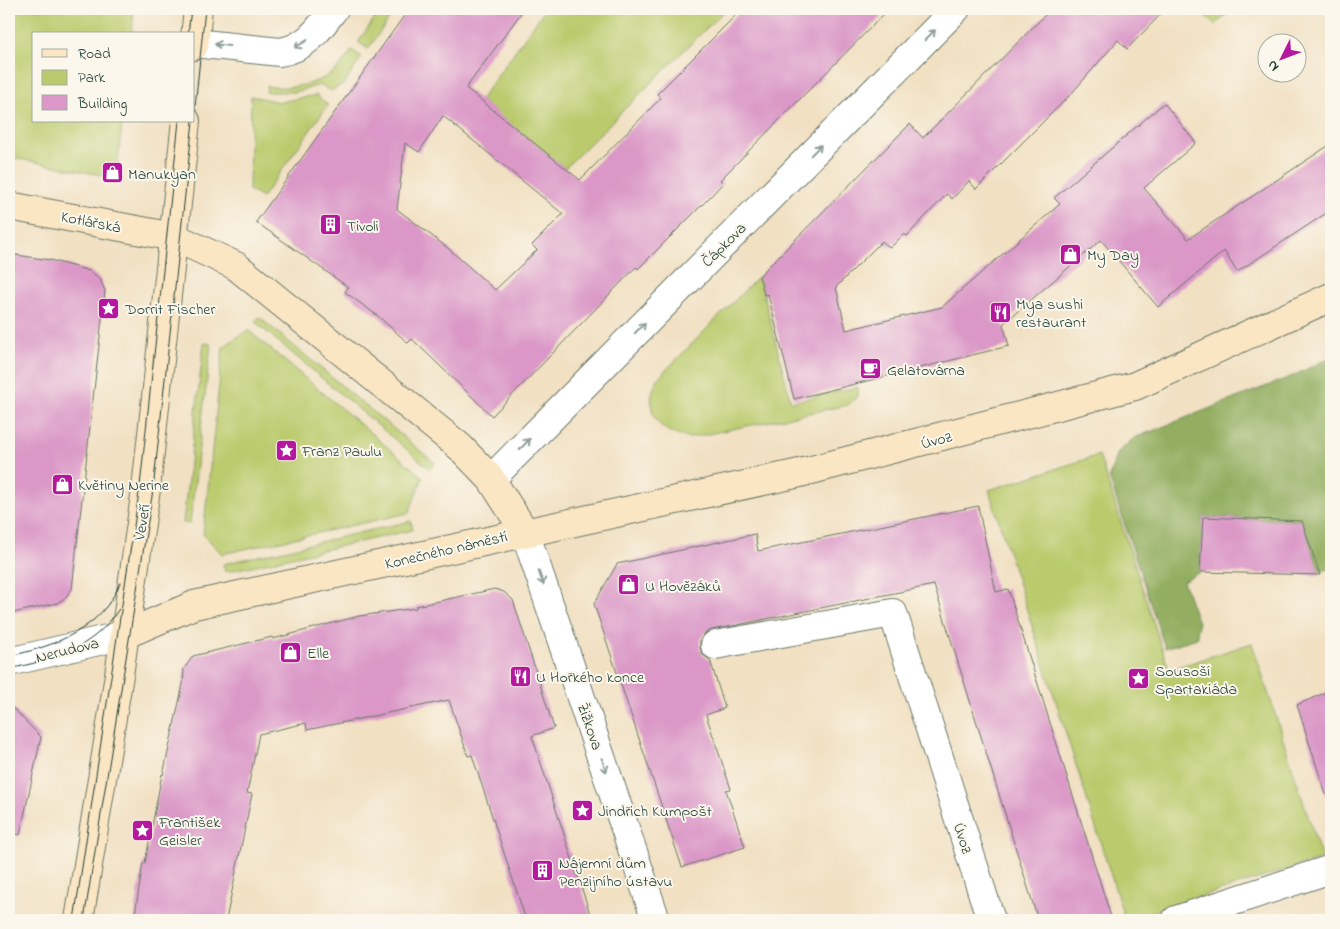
<svg xmlns="http://www.w3.org/2000/svg" width="1340" height="929" font-family="'Indie Flower',sans-serif">
  <style>
    .green { fill: #baca6c; stroke: #6c8450 }
    .forest { fill: #93ae60; stroke: #59764a }
    .building { fill: #da97c7; fill-rule: evenodd }
    .lines { fill: none; stroke-linecap: round; stroke-linejoin: round }
    .minor-casing { stroke: #687666; stroke-width: 30 }
    .secondary-casing { stroke: #687666; stroke-width: 30 }
    .minor { stroke: #fff; stroke-width: 28 }
    .secondary { stroke: #fbe6c4; stroke-width: 28 }
    .tram { stroke: #1f3d34; stroke-width: 1 }
    .oneway { stroke: #8f9e9a }
    .labels { text-anchor: middle; stroke-width: 4; stroke-linejoin: round; paint-order: stroke }
    .poi-label { font-size: 16px; fill: #1f3d34; stroke: #fbf7ec; text-anchor: start }
    .street-label { font-size: 16px; fill: #1f3d34; stroke: #fbf7ec }
  </style>
  <rect width="100%" height="100%" fill="#fbf7ec"/>
  <filter id="ink" filterUnits="userSpaceOnUse"><feTurbulence type="fractalNoise" baseFrequency=".02" numOctaves="2"/><feDisplacementMap in="SourceGraphic" scale="10" xChannelSelector="R" yChannelSelector="G"/><feConvolveMatrix kernelMatrix="1 2 1 2 8 2 1 2 1" color-interpolation-filters="sRGB"/></filter>
  <filter id="wash" filterUnits="userSpaceOnUse"><feTurbulence type="fractalNoise" baseFrequency=".0096" numOctaves="4" result="noise"/><feDisplacementMap in="SourceGraphic" scale="20" xChannelSelector="R" yChannelSelector="G"/><feGaussianBlur stdDeviation="1.12" result="paint"/><feColorMatrix in="noise" values="0 0 0 0 0 0 0 0 0 0 0 0 0 0 0 0 0 1.4 0 .05"/><feComposite in="paint" operator="in"/></filter>
  <g filter="url(#wash)">
    <rect width="100%" height="100%" fill="#f1e0c2"/>
    <!-- green -->
    <path class="green" d="M9,9H134L132,34H34V121H122L118,167L107,166L106,176L9,157Z
      M381,9H396L368,49L358,42Z
      M545,9H726L565,168L480,100Z
      M1198,9H1233L1215,25Z
      M352,50L362,57L344,84L331,91L320,85L296,92H266L267,86C289,90 316,85 335,71C341,66 347,57 352,50Z
      M316,95L328,105L262,198L249,190L251,96L280,102Z
      M759,276L791,402L858,387C860,395 854,400 848,405L689,438C655,433 641,407 659,377Z
      M259,317L435,463L430,469L255,322Z
      M248,330L423,477L409,513L222,554L203,534L223,347Z
      M204,343L211,344L190,524L183,523Z
      M1099,455L1169,670L1252,643L1322,859L1125,920L989,490Z
      M411,521L413,530L225,572L223,564Z"/>
    <!-- forest -->
    <path class="forest" d="M1331,357V568L1320,572L1302,521L1203,517L1200,572L1183,581L1198,623L1197,638L1165,648L1109,477L1118,452L1134,438L1295,375Z"/>
    <g id="blocks">
      <!-- building -->
      <path class="building" d="M409,9H524L466,88L580,180L661,98L657,94L742,9H889L720,180L723,183L707,200L638,269L636,267L492,416L412,339L408,343L378,316L345,292L348,287L256,222ZM443,116L563,214L532,245L537,250L495,290L449,249L397,209L405,143L419,152Z
        M1051,9H1166L1127,49L1118,40L1072,93L976,189L969,181L952,199L947,194L907,236L904,234L890,248L882,241L836,287L846,330L942,307L1060,204L1054,198L1164,103L1196,143L1144,188L1188,239L1331,144V210L1237,272L1224,251L1158,307L1101,240L1003,324L1009,346L794,399L768,294L764,295L759,276L910,124L923,138Z
        M9,254L50,260L90,271L100,279L105,291L72,589L65,598L57,603L9,614Z
        M978,506L996,592L1008,589L1112,920H1038L934,585L712,630L705,633L700,640V648L703,655L710,660L725,708L706,715L731,789L726,790L745,847L682,867L594,604L617,564L755,534L758,551Z
        M1203,517L1302,521L1320,575L1200,572Z
        M495,589L504,592L513,600L554,728L532,736L592,920H526L472,755L468,756L449,700L307,730L306,723L259,734L247,793L252,794L226,920H134L143,863H145L162,774L163,775L183,684L184,669L193,656L272,637L273,639L359,616L416,608V606Z
        M1331,690V794L1326,795L1297,705Z
        M9,704L41,737L20,835L9,833Z"/>
    </g>
  </g>
  <g filter="url(#ink)">
    <use href="#blocks" fill-opacity="0" stroke="#687666" stroke-width="1"/>
    <g class="lines">
      <defs>
        <path id="minor" d="M194,43L280,52C307,48 319,29 334,9
          M491,479L956,9
          M525,532L656,920
          M715,645L893,613L991,920
          M9,662L124,635
          M1176,920L1331,869"/>
        <path id="secondary" d="M194,46L198,9
          M9,206L174,237L236,266L460,447L491,479L525,532
          M124,635L194,605L800,473L1135,386L1331,297
          M79,920L119,675L146,489L186,121"/>
      </defs>
      <!-- minor casing -->
      <use href="#minor" class="minor-casing"/>
      <!-- secondary casing -->
      <use href="#secondary" class="secondary-casing"/>
      <!-- minor -->
      <use href="#minor" class="minor"/>
      <!-- secondary -->
      <use href="#secondary" class="secondary"/>
      <!-- tram -->
      <path class="tram" d="M188,34L191,9
        M194,117L205,9
        M9,656C53,647 102,629 120,583
        M9,669C54,659 92,650 119,609
        M74,920L140,486L179,121
        M84,920L153,490L193,121"/>
    </g>
    <!-- one-way arrows -->
    <defs><path id="oneway-shaft" d="M-6 0H5M1.5-3L5.5 0L1.5 3" fill="none" stroke-width="1.6" stroke-linecap="round" stroke-linejoin="round" transform="scale(1.25)"/></defs>
    <g class="oneway">
      <use href="#oneway-shaft" transform="translate(930 35) rotate(-45)"/>
      <use href="#oneway-shaft" transform="translate(301 44) rotate(149)"/>
      <use href="#oneway-shaft" transform="translate(222 45) rotate(-173)"/>
      <use href="#oneway-shaft" transform="translate(816 150) rotate(-45)"/>
      <use href="#oneway-shaft" transform="translate(640 328) rotate(-45)"/>
      <use href="#oneway-shaft" transform="translate(525 444) rotate(-46)"/>
      <use href="#oneway-shaft" transform="translate(541 578) rotate(71)"/>
      <use href="#oneway-shaft" transform="translate(604 765) rotate(71)"/>
    </g>
  </g>
  <!-- icons -->
  <defs>
    <symbol id="shop-square" viewBox="-11 -11 22 22"><rect x="-9" y="-9" width="18" height="18" rx="4" fill="#b5179e" stroke="#fbf7ec"/><path d="M-5-2.5h2.3a2.7 3.5 0 0 1 5.4 0H5L5.5 6h-11ZM-1.5-2.5h3a1.5 2.3 0 0 0-3 0Z" fill="#fff"/></symbol>
    <symbol id="building-square" viewBox="-11 -11 22 22"><rect x="-9" y="-9" width="18" height="18" rx="4" fill="#b5179e" stroke="#fbf7ec"/><path d="M-4-6H4V6H1V3H-1V6H-4ZM-2.5-4.3h1.7v1.8h-1.7ZM.8-4.3h1.7v1.8H.8ZM-2.5-1h1.7V.8h-1.7ZM.8-1h1.7V.8H.8Z" fill="#fff"/></symbol>
    <symbol id="sight-square" viewBox="-11 -11 22 22"><rect x="-9" y="-9" width="18" height="18" rx="4" fill="#b5179e" stroke="#fbf7ec"/><path d="M0-6L1.8-2.2L6-1.7L2.9 1.2L3.7 5.4L0 3.3L-3.7 5.4L-2.9 1.2L-6-1.7L-1.8-2.2Z" fill="#fff"/></symbol>
    <symbol id="restaurant-square" viewBox="-11 -11 22 22"><rect x="-9" y="-9" width="18" height="18" rx="4" fill="#b5179e" stroke="#fbf7ec"/><path d="M-5-6h1v4h1v-4h1v4h1v-4h1v5L-1.5 .5V6h-2V.5L-5-1ZM5-6V6H3V1.5H1.5Q1.5-4 5-6Z" fill="#fff"/></symbol>
    <symbol id="cafe-square" viewBox="-11 -11 22 22"><rect x="-9" y="-9" width="18" height="18" rx="4" fill="#b5179e" stroke="#fbf7ec"/><path d="M-5.5-4.5H6V0H3Q3 3.5 0 3.5H-2.5Q-5.5 3.5-5.5 0ZM3-3.2v2h1.7v-2ZM-6 4.5H4V6H-6Z" fill="#fff"/></symbol>
  </defs>
  <g fill-rule="evenodd">
    <use href="#shop-square" x="100" y="160" width="25" height="25"/>
    <use href="#building-square" x="318" y="212" width="25" height="25"/>
    <use href="#shop-square" x="1058" y="242" width="25" height="25"/>
    <use href="#sight-square" x="96" y="296" width="25" height="25"/>
    <use href="#restaurant-square" x="988" y="300" width="25" height="25"/>
    <use href="#cafe-square" x="858" y="356" width="25" height="25"/>
    <use href="#sight-square" x="274" y="438" width="25" height="25"/>
    <use href="#shop-square" x="50" y="472" width="25" height="25"/>
    <use href="#shop-square" x="616" y="572" width="25" height="25"/>
    <use href="#shop-square" x="278" y="640" width="25" height="25"/>
    <use href="#restaurant-square" x="508" y="664" width="25" height="25"/>
    <use href="#sight-square" x="1126" y="666" width="25" height="25"/>
    <use href="#sight-square" x="570" y="798" width="25" height="25"/>
    <use href="#sight-square" x="130" y="818" width="25" height="25"/>
    <use href="#building-square" x="530" y="858" width="25" height="25"/>
  </g>
  <g class="labels">
    <!-- poi labels -->
    <g class="poi-label">
      <text x="128" y="179">Manukyan</text>
      <text x="347" y="231">Tivoli</text>
      <text x="1087" y="260">My Day</text>
      <text x="1016" y="309">Mya sushi<tspan x="1016" dy="18">restaurant</tspan></text>
      <text x="125" y="314">Dorrit Fischer</text>
      <text x="887" y="375">Gelatovárna</text>
      <text x="302" y="456">Franz Pawlu</text>
      <text x="78" y="490">Květiny Nerine</text>
      <text x="645" y="591">U Hovězáků</text>
      <text x="307" y="658">Elle</text>
      <text x="1155" y="676">Sousoší<tspan x="1155" dy="18">Spartakiáda</tspan></text>
      <text x="536" y="682">U Hořkého konce</text>
      <text x="598" y="816">Jindřich Kumpošt</text>
      <text x="159" y="827">František<tspan x="159" dy="18">Geisler</tspan></text>
      <text x="559" y="868">Nájemní dům<tspan x="559" dy="18">Penzijního ústavu</tspan></text>
    </g>
    <!-- street labels -->
    <g class="street-label">
      <text transform="translate(91 221) rotate(11)" y="6">Kotlářská</text>
      <text transform="translate(723 244) rotate(-45)" y="6">Čápkova</text>
      <text transform="translate(936 439) rotate(-15)" y="6">Úvoz</text>
      <text transform="translate(141 522) rotate(-81)" y="6">Veveří</text>
      <text transform="translate(446 549) rotate(-13)" y="6">Konečného náměstí</text>
      <text transform="translate(67 649) rotate(-14)" y="6">Nerudova</text>
      <text transform="translate(591 726) rotate(71)" y="6">Žižkova</text>
      <text transform="translate(964 838) rotate(72)" y="6">Úvoz</text>
    </g>
  </g>
  <!-- margin -->
  <rect width="1340" height="929" fill="none" stroke="#fbf7ec" stroke-width="30"/>
  <!-- legend -->
  <rect x="32" y="32" width="162" height="90" fill="#fbf7ec" stroke="#a3ada2"/>
  <rect x="42" y="49" width="25" height="8" fill="#fbe6c4" stroke="#a3ada2"/>
  <text x="78" y="58" font-size="15" fill="#1f3d34">Road</text>
  <rect x="42" y="70" width="25" height="15" fill="#baca6c" stroke="#a3ada2"/>
  <text x="78" y="82" font-size="15" fill="#1f3d34">Park</text>
  <rect x="42" y="95" width="25" height="15" fill="#da97c7" stroke="#a3ada2"/>
  <text x="78" y="108" font-size="15" fill="#1f3d34">Building</text>
  <!-- north arrow -->
  <g transform="translate(1282 58) rotate(228)"><circle r="24" fill="#fbf7ec" stroke="#a3ada2"/>
  <path d="M0-4L9 19L0 12L-9 19Z" fill="#b5179e"/>
  <text y="-8" font-size="14" font-weight="bold" text-anchor="middle" fill="#1f3d34">N</text>
  </g>
</svg>
